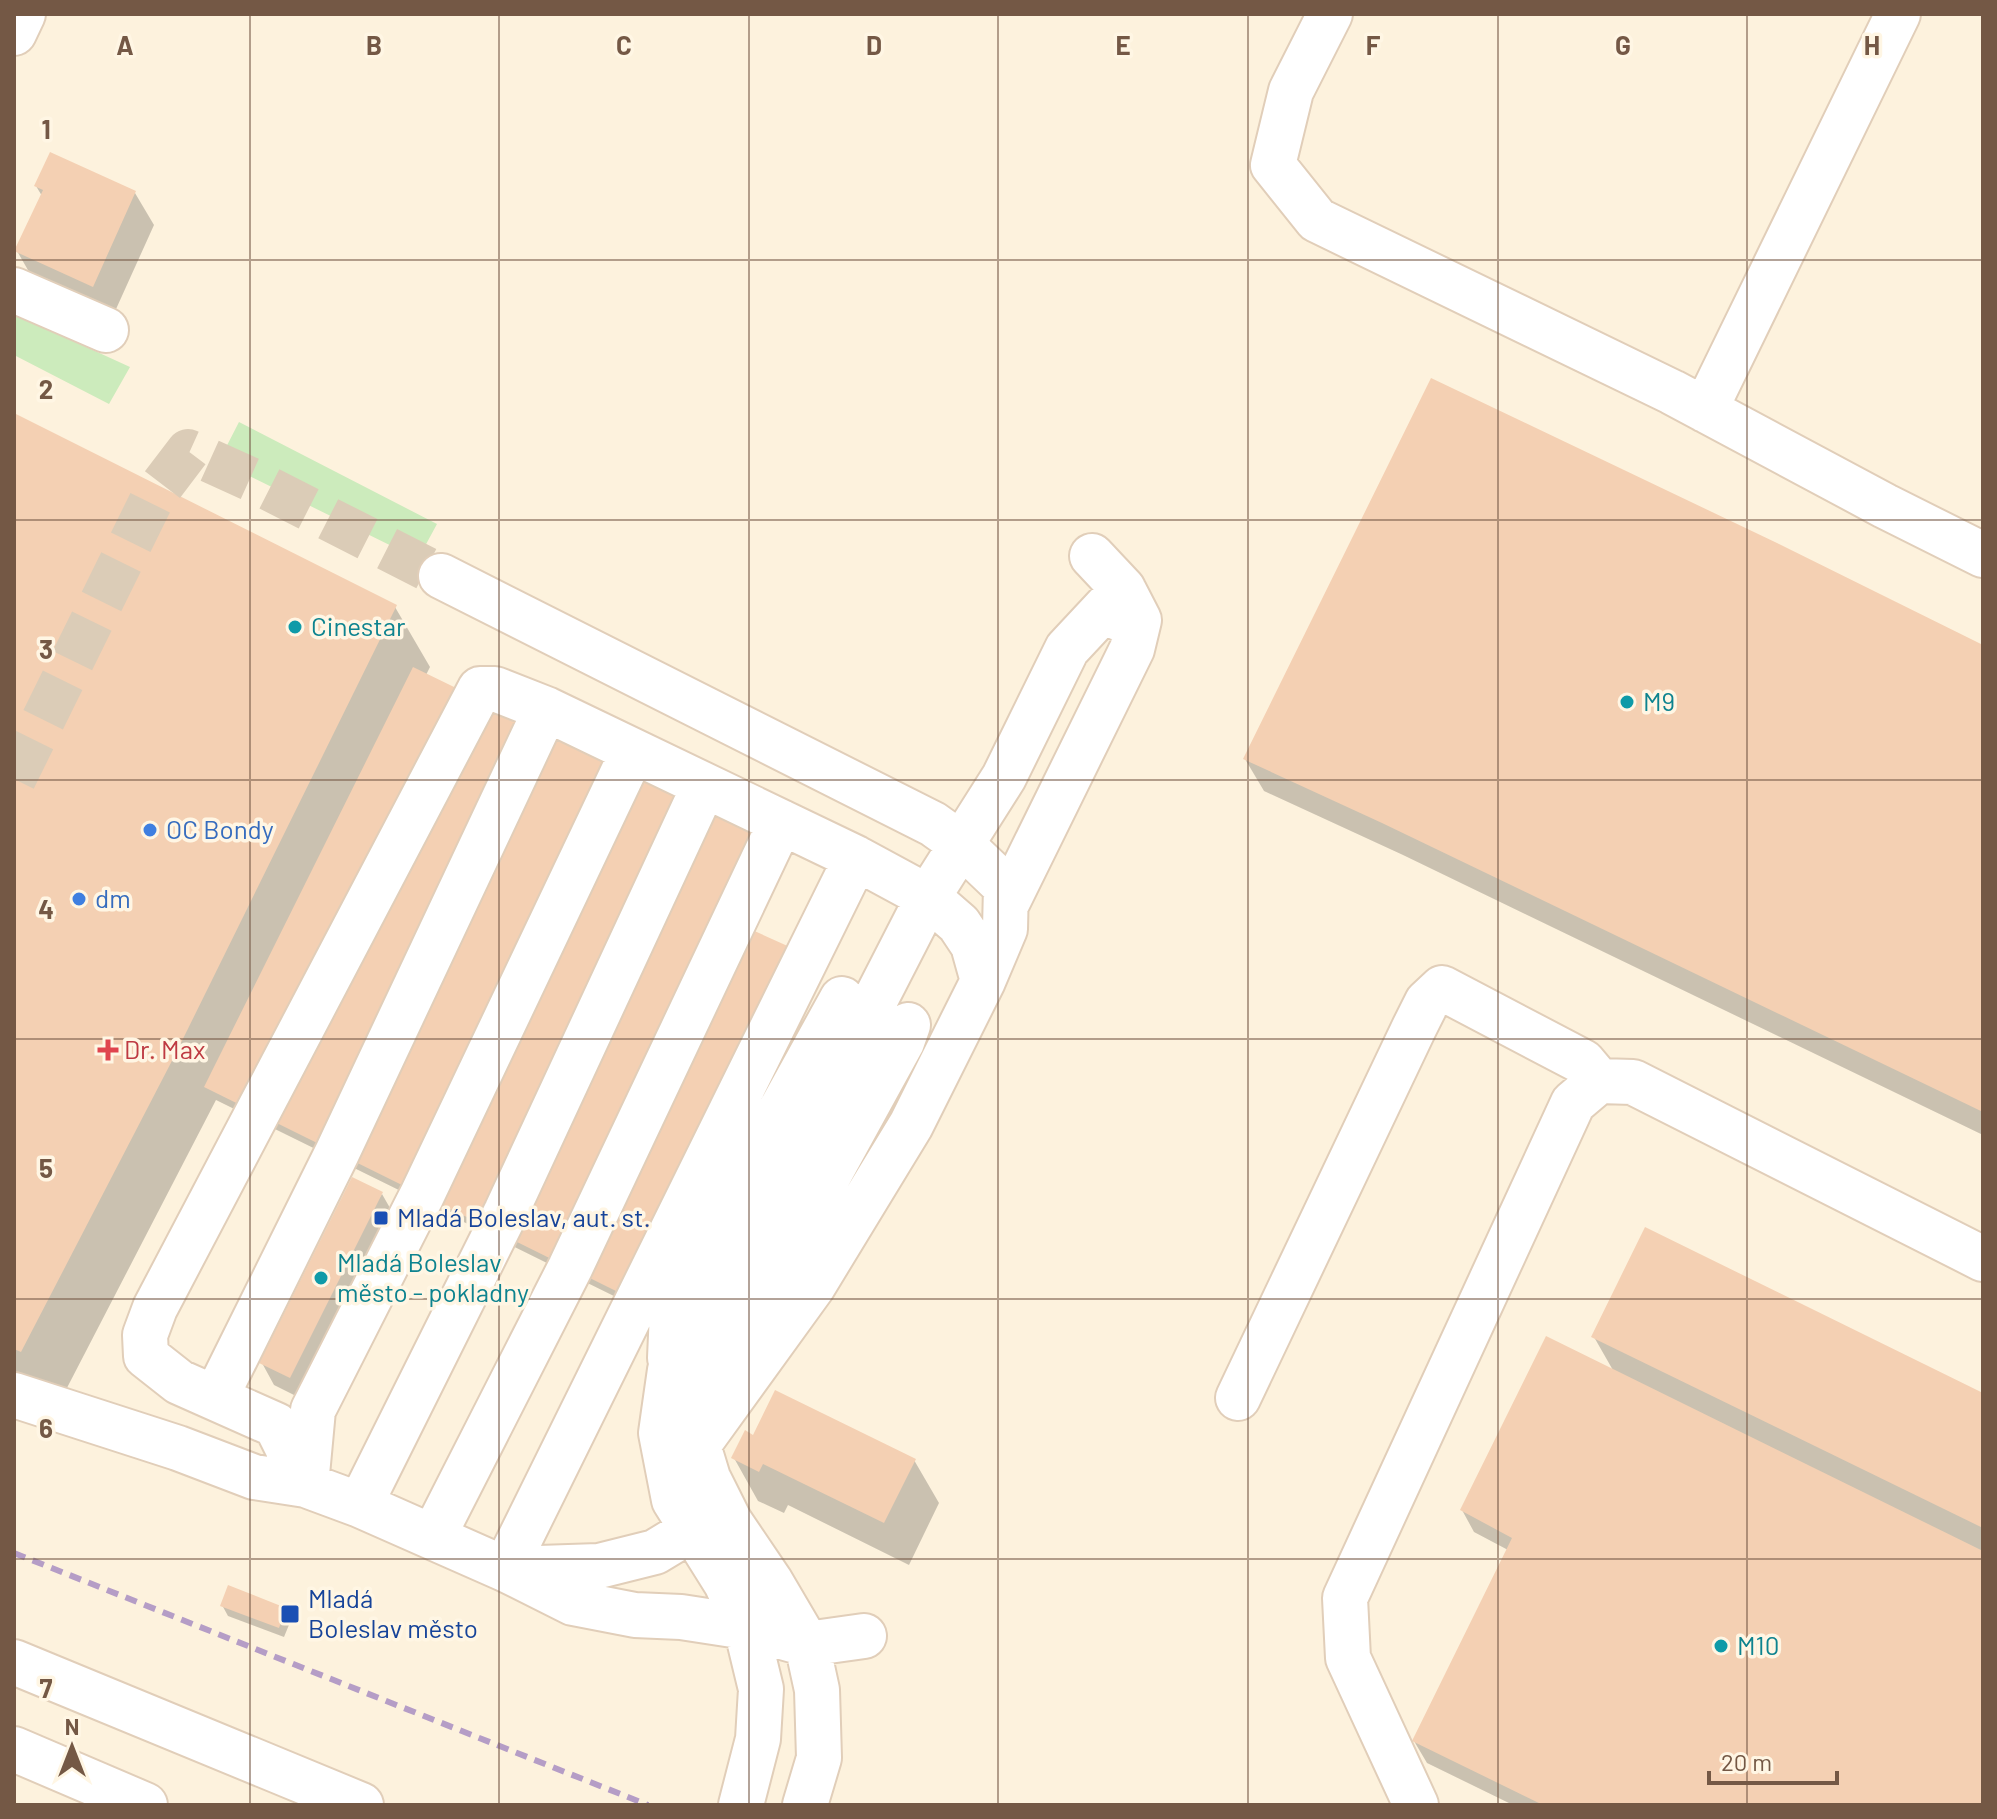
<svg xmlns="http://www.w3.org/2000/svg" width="1997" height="1819" font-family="Barlow,sans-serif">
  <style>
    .green { fill: #ccebbc }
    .shadow { fill: #0003 }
    .building { fill: #f4d0b3 }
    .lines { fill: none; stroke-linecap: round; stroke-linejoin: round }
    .minor-tunnel { stroke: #dbccb7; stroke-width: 44; stroke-dasharray: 44 22; stroke-linecap: butt }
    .minor-casing { stroke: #e1ceb9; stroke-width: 48 }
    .minor { stroke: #fff; stroke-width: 44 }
    .rail { stroke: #b59dc6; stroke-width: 6; stroke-dasharray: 12 8; stroke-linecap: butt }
    .grid { fill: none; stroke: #745845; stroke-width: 2; stroke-opacity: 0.55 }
    .culture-dot { fill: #0f9aa8; stroke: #fff6e4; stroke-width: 3 }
    .shop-dot { fill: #3f7fe0; stroke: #fff6e4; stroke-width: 3 }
    .health-dot { fill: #e0444e; stroke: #fff6e4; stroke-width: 3 }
    .transit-dot { fill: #1a4fb4; stroke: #fff6e4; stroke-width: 3 }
    .labels { text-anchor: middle; stroke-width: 7; stroke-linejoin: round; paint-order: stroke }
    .culture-label { font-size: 26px; fill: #0d838f; stroke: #fff6e4; text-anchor: start }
    .shop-label { font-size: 26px; fill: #366cbe; stroke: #fff6e4; text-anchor: start }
    .health-label { font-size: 26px; fill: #be3a42; stroke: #fff6e4; text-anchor: start }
    .transit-label { font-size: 26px; fill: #164399; stroke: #fff6e4; text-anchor: start }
    .grid-label { font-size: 26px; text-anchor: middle; font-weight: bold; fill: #745845; stroke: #fff6e4; stroke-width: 7; stroke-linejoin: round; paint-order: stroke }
  </style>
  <rect width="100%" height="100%" fill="#fdf2dd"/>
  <!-- green -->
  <path class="green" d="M14,314L130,367L109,404L14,355Z
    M239,422L437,524L418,559L219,461Z"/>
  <!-- shadow -->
  <path class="shadow" d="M36,186L135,193L154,225L112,318L36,284L17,251L42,196Z
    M14,415L395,607L430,667L426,675L624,1301L216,1100L55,1411L14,1391Z
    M1983,647V1135L1403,855L1264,791L1245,759Z
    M382,1194L394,1215L302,1399L274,1385L262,1363Z
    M1594,1337L1983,1396V1805H1513L1427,1763L1414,1741L1508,1550L1474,1532L1462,1510L1614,1372Z
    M754,1437L914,1460L939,1503L909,1565L788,1505L784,1513L758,1501L734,1458Z
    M222,1605L285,1609L291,1620L284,1637L228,1616Z"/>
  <!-- building -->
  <path class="building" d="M50,152L136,191L93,287L14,251L43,190L34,186Z
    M1431,378L1777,543L1983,645V1112L1382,823L1243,759Z
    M14,413L397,605L175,1055L21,1352L14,1349Z
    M413,667L769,840L730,920L792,948L618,1292L204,1087Z
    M352,1177L383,1192L290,1378L259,1363Z
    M1645,1227L1983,1393V1528L1591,1337Z
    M1546,1336L1983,1551V1805H1543L1412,1741L1512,1538L1460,1510Z
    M775,1390L916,1459L884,1523L763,1464L759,1472L731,1458L745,1430L753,1435Z
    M228,1585L286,1608L279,1628L220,1606Z"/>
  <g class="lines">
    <!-- minor-tunnel -->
    <path class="minor-tunnel" d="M14,779L153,497L188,451L250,479L441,576"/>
    <defs>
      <path id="minor" d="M1330,14L1291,91L1273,165L1317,220L1672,392L1885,506L1983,555
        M14,33L23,14
        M14,290L106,330
        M1705,410L1898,14
        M1092,556L1123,589L1118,618
        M441,576L933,824L961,844L1006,887L1005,929L983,981L911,1125L813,1286L698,1445
        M670,1358L672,1312L681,1290L842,999
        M14,1395L178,1448L254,1477L306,1485L360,1505L505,1569L573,1603L635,1615L681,1617L746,1627L807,1644L864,1636
        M216,1397L337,1153L546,709
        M1238,1398L1414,1028L1427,1002L1442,988L1583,1062L1599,1081
        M306,1485L276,1425L179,1382L146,1356L145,1335L155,1308L480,689H495L546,709L856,858L928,897L959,924L973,945L983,981
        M306,1485L313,1410L422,1195L633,751
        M360,1505L506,1212L704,786
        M433,1537L570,1268L781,822
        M505,1569L856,858
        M507,1569L599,1566L655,1552L718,1514
        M14,1662L361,1805
        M14,1749L145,1805
        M741,1805L758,1739L761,1689L746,1627L726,1583L674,1500L661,1433L670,1370L760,1225L928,897L1004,777L1067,649L1123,589L1139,620L1132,649L1007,903
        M805,1805L819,1758L817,1690L807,1644L770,1581L730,1522L708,1478L698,1445V1420L708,1377L823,1186L902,1042L908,1025
        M1416,1805L1348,1658L1345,1598L1573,1103L1599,1081L1633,1082L1983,1259"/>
    </defs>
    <!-- minor casing -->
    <use href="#minor" class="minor-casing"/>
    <!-- minor -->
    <use href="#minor" class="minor"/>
    <!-- rail -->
    <path class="rail" d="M14,1553L648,1805"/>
  </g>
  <!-- grid -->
  <path class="grid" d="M250,14V1805M499,14V1805M749,14V1805M998,14V1805M1248,14V1805M1498,14V1805M1747,14V1805M14,260H1983M14,520H1983M14,780H1983M14,1039H1983M14,1299H1983M14,1559H1983"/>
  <!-- markers -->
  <g class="culture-dot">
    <circle cx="295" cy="627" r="8"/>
    <circle cx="1627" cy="702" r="8"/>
    <circle cx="321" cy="1278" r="8"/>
    <circle cx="1721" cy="1646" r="8"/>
  </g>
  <g class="shop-dot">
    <circle cx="150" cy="830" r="8"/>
    <circle cx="79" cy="899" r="8"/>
  </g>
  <path class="health-dot" d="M104 1038h8v8h8v8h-8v8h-8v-8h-8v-8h8z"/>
  <g class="transit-dot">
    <rect x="373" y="1210" width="16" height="16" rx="4"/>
    <rect x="280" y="1604" width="20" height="20" rx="4"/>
  </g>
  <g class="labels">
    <!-- culture labels -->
    <g class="culture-label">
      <text x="311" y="636">Cinestar</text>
      <text x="1643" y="711">M9</text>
      <text x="337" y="1272">Mladá Boleslav<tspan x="337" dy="30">město - pokladny</tspan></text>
      <text x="1737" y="1655">M10</text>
    </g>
    <!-- shop labels -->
    <g class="shop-label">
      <text x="166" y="839">OC Bondy</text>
      <text x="95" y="908">dm</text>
    </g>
    <!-- health labels -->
    <g class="health-label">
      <text x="124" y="1059">Dr. Max</text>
    </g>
    <!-- transit labels -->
    <g class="transit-label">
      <text x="397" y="1227">Mladá Boleslav, aut. st.</text>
      <text x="308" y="1608">Mladá<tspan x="308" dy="30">Boleslav město</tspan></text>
    </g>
  </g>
  <g class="grid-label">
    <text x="125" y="55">A</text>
    <text x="374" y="55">B</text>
    <text x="624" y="55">C</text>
    <text x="874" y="55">D</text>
    <text x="1123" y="55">E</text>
    <text x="1373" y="55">F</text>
    <text x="1623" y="55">G</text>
    <text x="1872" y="55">H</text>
    <text x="46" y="139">1</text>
    <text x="46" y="399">2</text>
    <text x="46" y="659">3</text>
    <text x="46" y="919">4</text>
    <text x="46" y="1178">5</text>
    <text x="46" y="1438">6</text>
    <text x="46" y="1698">7</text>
  </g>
  <!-- border -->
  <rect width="1997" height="1819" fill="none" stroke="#745845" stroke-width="32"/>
  <!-- north arrow -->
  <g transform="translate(72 1747)" stroke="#fff6e4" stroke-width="6" paint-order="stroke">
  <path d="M0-6L14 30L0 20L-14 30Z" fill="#745845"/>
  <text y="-12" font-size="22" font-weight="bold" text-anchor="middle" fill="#745845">N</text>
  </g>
  <!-- scale -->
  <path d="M1709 1771v12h128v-12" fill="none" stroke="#745845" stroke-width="4"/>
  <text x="1721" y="1771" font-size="24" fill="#745845" stroke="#fff6e4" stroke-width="6" paint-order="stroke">20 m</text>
</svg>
